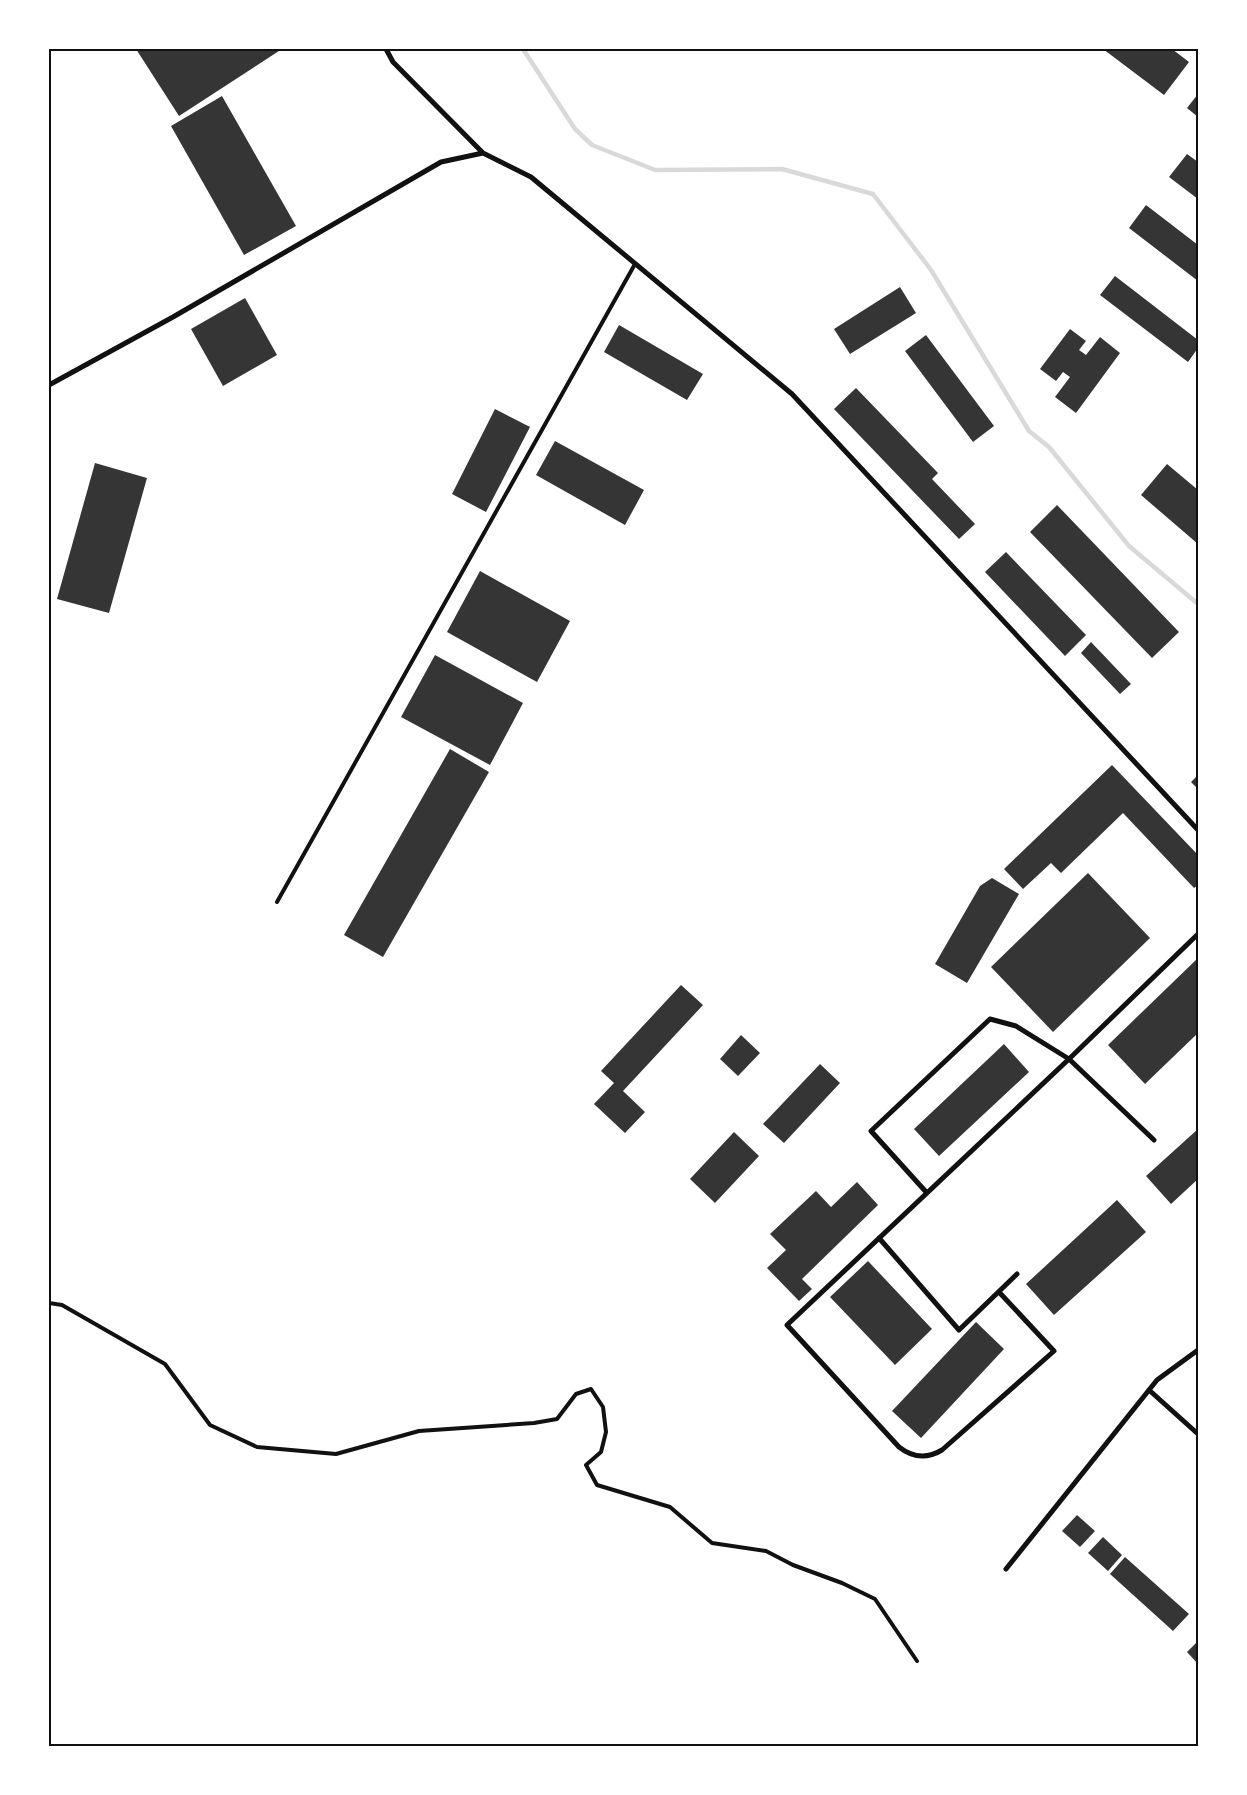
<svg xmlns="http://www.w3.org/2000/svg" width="1247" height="1795" font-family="'Fira Sans Condensed',sans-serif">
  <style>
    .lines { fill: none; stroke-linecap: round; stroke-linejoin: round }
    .stream { stroke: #d9d9d9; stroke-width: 4.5 }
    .building { fill: #353535 }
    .service { stroke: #111; stroke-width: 4 }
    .minor { stroke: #111; stroke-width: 5 }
    .neatline { fill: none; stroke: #111; stroke-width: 2 }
  </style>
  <rect width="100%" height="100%" fill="#fff"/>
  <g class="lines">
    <!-- stream -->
    <path class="stream" d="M523,49L575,129L592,145L655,170L782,169L873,194L931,270L1029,431L1049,447L1129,546L1198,604"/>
  </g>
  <!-- building -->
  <path class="building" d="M136,49H282L179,116Z
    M1103,49H1172L1189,62L1164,95Z
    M1198,94V117L1187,108Z
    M222,96L296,226L244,255L171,126Z
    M1187,154L1198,162V199L1169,177Z
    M1146,205L1198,245V281L1129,228Z
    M1115,276L1198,340V348L1188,362L1100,295Z
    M900,287L916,313L850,354L834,329Z
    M245,298L277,355L223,386L191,329Z
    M619,325L703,374L687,400L604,352Z
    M1070,329L1086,341L1079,350L1086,355L1100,337L1120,353L1076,413L1055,397L1070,377L1063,372L1056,381L1040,369Z
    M926,335L994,426L973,442L905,351Z
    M856,388L938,473L932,479L975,524L959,539L834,409Z
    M495,409L530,427L486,512L452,494Z
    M555,441L644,490L625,525L536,475Z
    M95,463L147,478L109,613L57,599Z
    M1167,464L1198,490V544L1141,495Z
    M1057,505L1179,632L1152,658L1030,532Z
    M1006,552L1086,635L1065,656L985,572Z
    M480,571L570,621L537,682L447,632Z
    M1091,642L1131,684L1120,694L1081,653Z
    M435,655L523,703L490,765L401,717Z
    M450,749L489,772L383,957L344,935Z
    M1112,765L1198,855V885L1194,888L1123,813L1061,873L1051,863L1023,889L1004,869Z
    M1198,775V789L1191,782Z
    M1088,873L1150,938L1053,1032L991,967Z
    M992,878L1019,894L967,983L935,964L980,886Z
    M1198,958V1033L1145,1084L1108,1045Z
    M681,985L703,1005L623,1091L645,1112L625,1133L594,1104L614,1083L601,1071Z
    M741,1035L760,1053L738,1076L720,1059Z
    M1004,1044L1029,1072L939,1156L914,1129Z
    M820,1064L840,1083L784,1143L763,1124Z
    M1198,1129V1179L1171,1204L1146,1176Z
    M734,1132L759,1156L715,1203L690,1179Z
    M857,1182L878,1205L802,1279L812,1289L799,1301L767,1268L786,1250L770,1234L816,1191L831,1207Z
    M1117,1200L1146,1232L1054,1315L1026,1284Z
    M868,1261L932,1329L895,1365L830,1297Z
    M976,1322L1004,1349L921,1438L892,1411Z
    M1077,1515L1095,1531L1080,1547L1062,1531Z
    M1103,1537L1122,1555L1108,1571L1088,1553Z
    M1125,1557L1189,1614L1173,1631L1110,1574Z
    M1198,1641V1664L1187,1652Z"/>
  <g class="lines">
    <!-- service -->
    <path class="service" d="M277,902L635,264
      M49,1303L62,1305L165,1364L210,1425L257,1447L336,1454L419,1431L534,1423L557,1419L576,1394L591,1389L603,1407L606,1432L601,1452L586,1465L597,1485L670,1507L712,1543L766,1551L793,1565L842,1583L875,1599L917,1661"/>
    <!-- minor -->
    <path class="minor" d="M386,49L393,62L483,153
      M49,385L173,317L441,162L483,153L531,177L792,394L1198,830
      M927,1193L871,1131L990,1019L1016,1026L1069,1059L1154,1140
      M879,1238L959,1330L1017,1274
      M999,1292L1054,1351L942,1450C927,1459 913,1458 899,1447L787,1325L1069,1059L1198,934
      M1149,1390L1198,1434
      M1006,1569L1157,1380L1198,1350"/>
  </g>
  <!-- border -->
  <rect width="1247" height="1795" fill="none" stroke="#ffffff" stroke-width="100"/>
  <rect x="50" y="50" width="1147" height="1695" class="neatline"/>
</svg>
